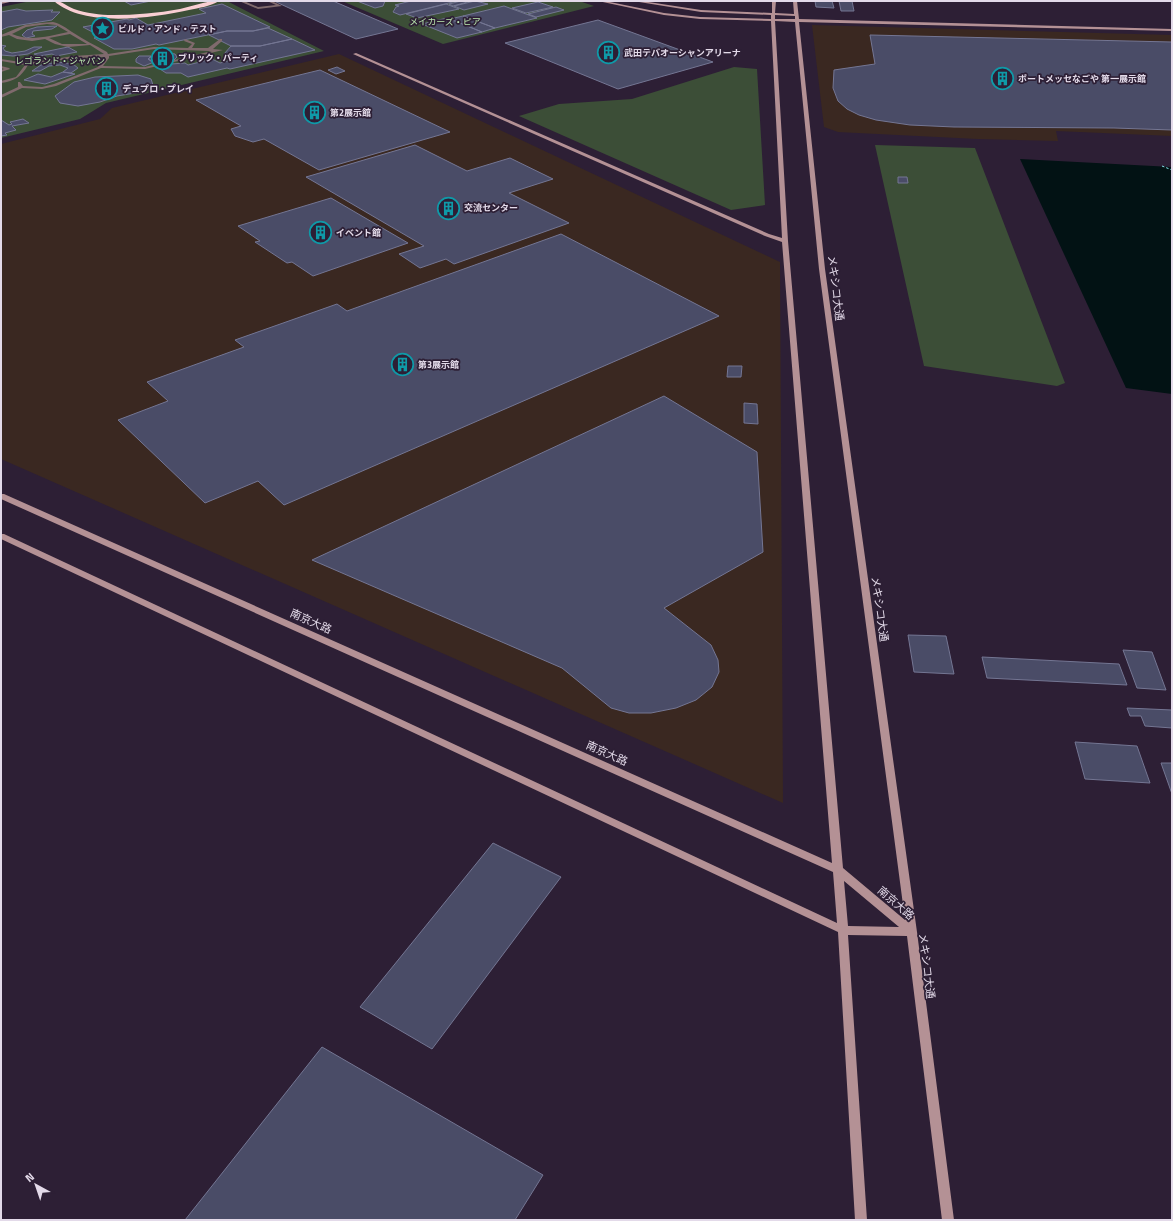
<svg xmlns="http://www.w3.org/2000/svg" width="1173" height="1221" font-family="'Titillium Web','Noto Sans JP',sans-serif">
  <style>
    .commercial { fill: #3a2821 }
    .green { fill: #3c4e37 }
    .water { fill: #021214 }
    .lines { fill: none; stroke-linecap: round; stroke-linejoin: round }
    .ferry { stroke: #83e2ea; stroke-width: 1; stroke-dasharray: 2.5 2; stroke-linecap: butt }
    .building { fill: #4a4c67; stroke: #747693 }
    .street { fill: #806a6d; fill-rule: evenodd }
    .secondary { fill: #b49195; fill-rule: evenodd }
    .highway { fill: #f9ced3; fill-rule: evenodd }
    .labels { text-anchor: middle; stroke-width: 3.5; stroke-linejoin: round; paint-order: stroke }
    .far-park-label { font-size: 9px; fill: #bceab0; stroke: #2d1f35 }
    .far-poi-label { font-size: 9px; font-weight: bold; fill: #e3dae9; stroke: #2d1f35; text-anchor: start }
    .street-label { font-size: 11px; fill: #e3dae9; stroke: #2d1f35 }
  </style>
  <rect width="100%" height="100%" fill="#2d1f35"/>
  <!-- commercial -->
  <path class="commercial" d="M812,25L1172,35V136L1056,131L1058,141L978,139L838,132L824,127Z
    M339,54L780,262L783,803L1,459V144L100,119L112,108Z"/>
  <!-- green -->
  <path class="green" d="M31,1H227L324,51L106,103L80,119L1,138V7Z
    M342,1H579L594,6L443,44Z
    M734,67L757,69L765,205L731,210L519,116L559,104L632,99Z
    M875,145L975,148L1065,383L1057,386L924,366Z"/>
  <!-- water -->
  <path class="water" d="M1020,159L1172,167V394L1126,388Z"/>
  <g class="lines">
    <!-- ferry -->
    <path class="ferry" d="M1162,166L1172,170"/>
  </g>
  <!-- building -->
  <path class="building" d="M124,1H151L131,5Z
    M274,1H333L398,29L356,39Z
    M357,1H385L383,6L375,8Z
    M411,1H457L400,15L393,12L396,7L399,6L395,5Z
    M461,1H471L453,6L449,4Z
    M475,1L488,4L464,10L454,6Z
    M815,1H832L834,8L816,7Z
    M839,1H852L854,11H841Z
    M538,2L553,7L526,13L512,8Z
    M222,4L270,27L253,31H227L159,45L156,44L132,49H114L94,38L100,36L83,27L127,19L129,20L136,18L148,25L206,13L199,9Z
    M446,4L459,9L417,18L406,14Z
    M504,6L537,18L495,28L463,16Z
    M556,7L564,10L536,17L528,14Z
    M17,9L26,11L53,10L51,12H60L52,20L8,27L1,30V12Z
    M463,16L495,28L482,32L450,19Z
    M447,18L450,19L482,32L457,38L422,24Z
    M598,20L713,62L618,89L505,43Z
    M57,26L52,29L33,31L32,34L35,36L26,38L22,35L27,30L37,27Z
    M268,28L292,39L260,46H231L209,35L227,31H253Z
    M870,35L1172,42V130L1114,128L954,127L910,125L876,120L859,115L847,109L838,101L833,88L834,70L875,64Z
    M292,39L315,50L230,69L227,68L188,77L181,73H166L160,69L171,64L185,63L188,65L212,59L220,63L235,59L224,54L231,46H260Z
    M1,45L6,46L3,48L5,51L12,53L25,51L34,47H42L28,54L13,56L1,55Z
    M68,47L77,52L56,56L52,54L39,56L34,54Z
    M168,53L175,54L177,57L174,60L166,62H152L148,59L154,55Z
    M139,56H151L148,59L154,62L144,66L136,62V59Z
    M58,62L73,64L78,68L71,73L63,72L68,68L60,65L49,66L40,71H32L41,65Z
    M337,67L345,71L336,74L328,70Z
    M320,70L450,132L319,170L264,139L253,142L235,136L231,129L241,126L196,100Z
    M63,72L75,74L45,84L24,80L38,74L51,77Z
    M138,75L151,79L153,85L141,92L117,96L100,102L78,106L60,103L55,96L74,82L95,77Z
    M23,119L29,123L12,126L16,130L5,133L7,135L1,136V120L9,125L12,124L10,122Z
    M415,145L467,171L510,158L553,179L509,193L569,223L454,264L446,259L420,268L399,254L424,246L306,177Z
    M898,177H907L908,183H898Z
    M331,198L408,243L313,276L292,262L287,263L255,242L260,241L238,226Z
    M561,234L719,316L284,505L258,481L205,503L118,420L168,401L147,382L244,347L235,340L337,304L347,311Z
    M728,366H742L741,377H727Z
    M664,396L757,452L763,552L664,608L711,645L718,660L719,672L712,687L696,700L676,708L651,713H629L611,708L562,668L312,560Z
    M744,403L757,404L758,424L744,423Z
    M908,635L946,636L954,674L914,672Z
    M1123,650L1152,652L1166,690L1137,688Z
    M982,657L1119,664L1127,685L987,678Z
    M1127,708L1172,710V728L1145,726L1141,716H1130Z
    M1075,742L1137,746L1150,783L1085,779Z
    M1161,763H1172V794Z
    M493,843L561,877L432,1049L360,1007Z
    M322,1047L543,1175L515,1220H185Z"/>
  <g class="lines">
    <!-- street -->
    <path class="street" d="M239,1H244L258,7L276,5L267,1H272L282,6L258,9Z
      M53,22C61,24 66,28 72,32C84,40 95,45 107,52L108,54L154,47L188,48L192,44L184,41L185,39L195,43L192,48H208L220,39H222V41L213,49L223,50L145,69L101,68L56,86L42,89L22,88L1,98V95L18,87V82H20L23,86L42,87L54,84L98,67L105,58V57L74,58L28,65C21,77 15,81 1,83V81L16,77L25,65L1,61V59L27,63L74,56L104,54L90,45L68,47L55,44L45,39L32,41L17,39L9,35L1,37V35L25,25L40,23ZM47,24L56,25L68,32C49,36 30,42 12,34L26,27ZM70,34L87,44H62L49,38ZM154,49L209,51H212L145,67L103,66L109,58V56Z
      M1,66L9,68L10,69L1,72V70L4,69L1,68Z"/>
    <!-- secondary -->
    <path class="secondary" d="M6,1H14L1,4V2Z
      M598,1H605L664,13L700,17L771,19V15L701,12L633,1H642L701,10L772,13V1H776L775,13L794,14L793,1H797L799,19L1172,29V31L799,22L825,269L917,932L954,1220H942L907,936L848,935L867,1220H855L838,932L1,539V534H4L837,923L833,872L1,499V494H4L832,863L782,242L765,236L353,54L356,53L769,234L782,238L771,21L700,19L664,15ZM775,15L795,16V19H775ZM775,21L795,22L819,269L905,920L843,868L788,241ZM844,881L899,927L848,926Z"/>
    <!-- highway -->
    <path class="highway" d="M54,1C63,1 66,6 74,9C86,13 100,15 113,15C135,15 158,13 180,9C193,6 205,1 219,1C211,6 199,8 189,10C153,18 84,28 54,1Z"/>
  </g>
  <!-- icons -->
  <defs>
    <symbol id="sight-ring" viewBox="-11 -11 22 22"><circle r="9.5" fill="#2d1f35" stroke="#0f9aa8" stroke-width="1.5"/><path d="M0-6L1.8-2.2L6-1.7L2.9 1.2L3.7 5.4L0 3.3L-3.7 5.4L-2.9 1.2L-6-1.7L-1.8-2.2Z" fill="#0f9aa8"/></symbol>
    <symbol id="building-ring" viewBox="-11 -11 22 22"><circle r="9.5" fill="#2d1f35" stroke="#0f9aa8" stroke-width="1.5"/><path d="M-4-6H4V6H1V3H-1V6H-4ZM-2.5-4.3h1.7v1.8h-1.7ZM.8-4.3h1.7v1.8H.8ZM-2.5-1h1.7V.8h-1.7ZM.8-1h1.7V.8H.8Z" fill="#0f9aa8"/></symbol>
  </defs>
  <g fill-rule="evenodd">
    <use href="#sight-ring" x="90" y="16" width="25" height="25"/>
    <use href="#building-ring" x="596" y="40" width="25" height="25"/>
    <use href="#building-ring" x="150" y="46" width="25" height="25"/>
    <use href="#building-ring" x="990" y="66" width="25" height="25"/>
    <use href="#building-ring" x="94" y="76" width="25" height="25"/>
    <use href="#building-ring" x="302" y="100" width="25" height="25"/>
    <use href="#building-ring" x="436" y="196" width="25" height="25"/>
    <use href="#building-ring" x="308" y="220" width="25" height="25"/>
    <use href="#building-ring" x="390" y="352" width="25" height="25"/>
  </g>
  <g class="labels">
    <!-- far-park labels -->
    <g class="far-park-label">
      <text x="445" y="25">メイカーズ・ピア</text>
      <text x="60" y="64">レゴランド・ジャパン</text>
    </g>
    <!-- far-poi labels -->
    <g class="far-poi-label">
      <text x="118" y="32">ビルド・アンド・テスト</text>
      <text x="624" y="56">武田テバオーシャンアリーナ</text>
      <text x="178" y="61">ブリック・パーティ</text>
      <text x="1018" y="82">ポートメッセなごや 第一展示館</text>
      <text x="122" y="92">デュプロ・プレイ</text>
      <text x="330" y="116">第2展示館</text>
      <text x="464" y="211">交流センター</text>
      <text x="336" y="236">イベント館</text>
      <text x="418" y="368">第3展示館</text>
    </g>
    <!-- street labels -->
    <g class="street-label">
      <text transform="translate(836 288) rotate(83)" y="4">メキシコ大通</text>
      <text transform="translate(880 609) rotate(82)" y="4">メキシコ大通</text>
      <text transform="translate(311 621) rotate(24)" y="4">南京大路</text>
      <text transform="translate(607 753) rotate(24)" y="4">南京大路</text>
      <text transform="translate(896 903) rotate(41)" y="4">南京大路</text>
      <text transform="translate(927 966) rotate(83)" y="4">メキシコ大通</text>
    </g>
  </g>
  <!-- border -->
  <rect width="1173" height="1221" fill="none" stroke="#e3dae9" stroke-width="4"/>
  <!-- north arrow -->
  <g transform="translate(36 1185) rotate(320)" stroke="#2d1f35" stroke-width="3" paint-order="stroke">
  <path d="M0-3L7 15L0 10L-7 15Z" fill="#e3dae9"/>
  <text y="-6" font-size="11" font-weight="bold" text-anchor="middle" fill="#e3dae9">N</text>
  </g>
</svg>
